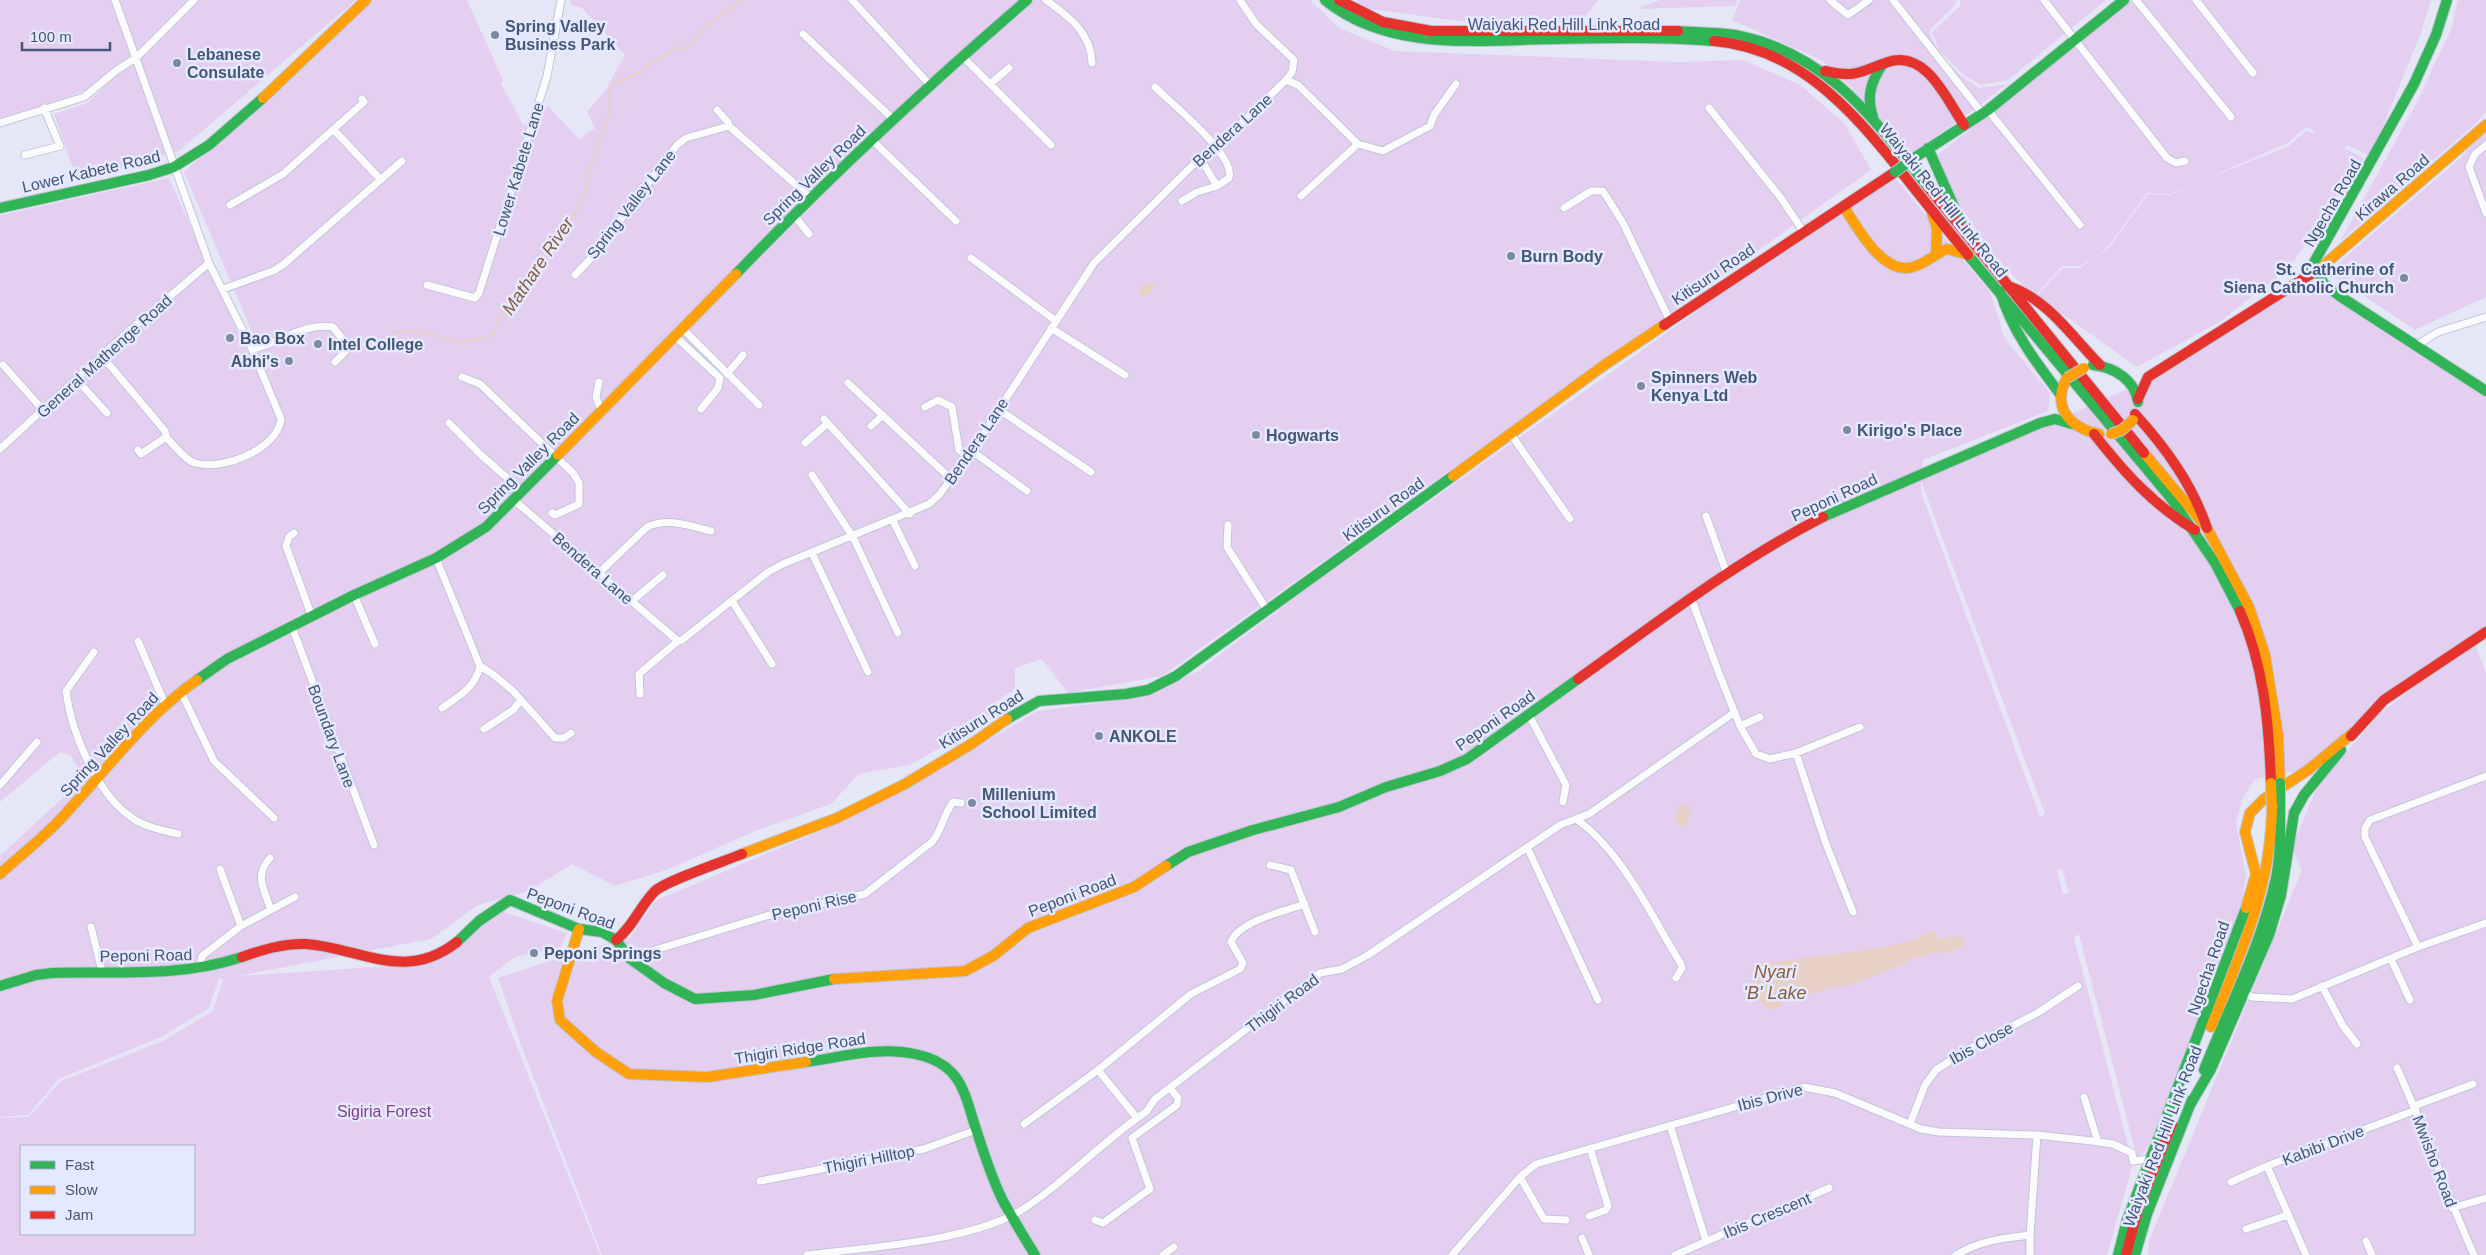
<svg xmlns="http://www.w3.org/2000/svg" width="2486" height="1255" font-family="Arial,sans-serif">
  <style>
    .green { fill: #e5cff0; fill-rule: evenodd }
    .water { fill: #e7d1c7 }
    .lines { fill: none; stroke-linecap: round; stroke-linejoin: round }
    .stream { stroke: #e7d1c7; stroke-width: 2 }
    .street-casing { stroke: #c0c6d6; stroke-width: 9 }
    .fast-casing { stroke: #bfc4d4; stroke-width: 12 }
    .slow-casing { stroke: #bfc4d4; stroke-width: 12 }
    .jam-casing { stroke: #bfc4d4; stroke-width: 12 }
    .street { stroke: #fbfbfe; stroke-width: 7 }
    .fast { stroke: #30b455; stroke-width: 10 }
    .slow { stroke: #ff9f0a; stroke-width: 10 }
    .jam { stroke: #e5322d; stroke-width: 10 }
    .fast-bridge-casing { stroke: #bfc4d4; stroke-width: 12; stroke-linecap: butt }
    .slow-bridge-casing { stroke: #bfc4d4; stroke-width: 12; stroke-linecap: butt }
    .fast-bridge { stroke: #30b455; stroke-width: 10 }
    .slow-bridge { stroke: #ff9f0a; stroke-width: 10 }
    .poi-dot { fill: #7d89a2; stroke: #e5e9ff; stroke-width: 2 }
    .labels { text-anchor: middle; stroke-width: 5; stroke-linejoin: round; paint-order: stroke }
    .street-label { font-size: 16px; fill: #455775; stroke: #e5e9ff }
    .poi-label { font-size: 16px; font-weight: bold; fill: #455775; stroke: #e5e9ff; text-anchor: start }
    .park-label { font-size: 16px; fill: #854187; stroke: #e5e9ff }
    .water-label { font-size: 18px; font-style: italic; fill: #8a5e3d; stroke: #e5e9ff }
  </style>
  <rect width="100%" height="100%" fill="#e5e7f7"/>
  <!-- green -->
  <path class="green" d="M0,0H110L132,56L87,90L0,121Z
    M120,0H356L179,151L77,180L54,114L87,103L118,74L140,60Z
    M367,0H467L503,80L501,84L524,126L548,106L579,139L595,128L587,112L605,91L625,55L582,8L571,5L570,0H1310L1339,28L1395,51L1678,62L1743,60L1800,85L1845,124L1871,170L1162,676L1068,693L1042,659L1015,668V689L996,702L985,722L910,765L859,774L831,804L755,831L669,869L615,886L572,864L529,891L478,905L431,939L239,976L419,964L487,918L501,911L567,933L561,947L515,957L489,977L600,1255H0V1118L29,1117L61,1081L165,1040L213,1011L223,979H219L209,1008L163,1036L59,1079L28,1115L0,1117V856L84,778L70,755L60,752L0,802V215L169,178L241,339L251,329L184,172ZM21,1146H194V1234H21Z
    M1356,0H1598L1583,20L1458,21L1363,8Z
    M1660,0H1737L1735,6L1636,9Z
    M1740,0H1956L1955,5L1929,31C1940,59 1954,72 1979,88L2007,84L1975,109L1908,156L1852,88L1821,60L1732,20Z
    M1960,0H2106L2008,80L1981,85L1965,76L1940,52L1932,32L1960,6Z
    M2130,0H2431L2421,33L2371,156L2346,145L2345,149L2364,158L2290,267L2218,323L2137,367L2037,296L2062,268H2080L2094,258L2080,266H2062L2036,295C1989,262 1965,206 1929,162ZM2306,127L2315,131L2313,133L2307,130L2289,146L2199,182L2288,143ZM2190,186L2171,195L2148,194L2108,249L2095,258L2107,248L2147,193L2171,194Z
    M2458,0H2486V112L2475,124L2341,240L2416,104L2451,29Z
    M2486,130V297L2415,330L2328,272L2457,161Z
    M1895,178L1990,292L2005,339L2050,393L2048,411L1923,460L1922,479L2155,377L2312,278L2348,307L2486,392V630L2352,728L2330,748L2299,770L2255,779L2242,800L2236,824L2246,876L2240,914L2229,951L2145,1152L2137,1158L2079,934L2074,938L2133,1164L2107,1255H602L521,1045L498,978L593,947L630,938L655,901L846,820L948,765L1037,711L1145,697L1200,670L1304,591L1735,284ZM1921,481L2045,814L2040,817L1921,492ZM2062,869L2069,893L2063,894L2057,871Z
    M2474,642L2486,673V1255H2148L2149,1241L2302,870L2292,848L2316,789L2379,714Z"/>
  <!-- water -->
  <path class="water" d="M1152,283L1155,287L1146,297L1140,296V288Z
    M1679,804L1691,806L1687,826L1675,824Z
    M1931,930L1934,931L1939,939L1961,935L1965,941L1963,947L1942,954L1934,952L1924,957H1913L1907,963L1849,986H1840L1806,995L1797,994L1789,996L1777,1009H1766C1757,999 1752,984 1751,970C1763,959 1775,963 1790,960C1823,954 1908,950 1931,930Z"/>
  <g class="lines">
    <!-- stream -->
    <path class="stream" d="M376,346L396,331C438,326 447,354 494,334L498,322L520,289L544,264L554,239L572,218L586,191L588,173L609,116V89L613,84L644,71L647,66L676,48H686L693,43L702,30L740,0"/>
    <defs>
      <path id="street" d="M115,0L209,263L252,349L281,419C278,449 223,471 195,463C185,460 174,445 166,437
        M852,0L929,84
        M1046,0C1069,17 1091,32 1092,63
        M1830,0L1848,15L1869,0
        M1893,0L1982,113
        M2044,0L2167,158L2176,163L2185,161
        M2136,0L2231,117
        M2196,0L2253,73
        M803,34L893,119
        M962,56L1051,145
        M1286,80L1298,85L1358,144
        M990,84L1009,68
        M1155,87C1172,104 1236,155 1229,178L1217,186
        M1709,108L1781,198L1803,231
        M717,110L728,122L729,126
        M1988,110L2080,225
        M0,123L84,97L117,70L136,58L194,0
        M334,130L381,180
        M872,140L956,221
        M2486,145L2475,154L2469,167L2486,213
        M25,155L60,146L44,108
        M1301,196L1358,144L1383,151L1430,126L1434,115L1456,84
        M1182,201L1197,192L1217,186L1200,158
        M230,205L283,174L364,102L362,99
        M1564,208L1591,191H1603L1623,223L1670,321
        M793,214L809,234
        M971,258L1056,321
        M575,275L593,256L677,145L686,138L729,126L811,198
        M427,285L475,298L479,293L547,76L561,0
        M223,289L273,271L284,264L402,161
        M1051,328L1125,375
        M683,329L759,405
        M676,337L720,378L718,388L701,409
        M2417,345L2438,332L2486,317
        M252,349C280,344 303,322 333,327L343,340L346,351L335,362
        M102,356L165,431L166,437L141,454L138,450
        M3,365L43,410
        M727,374L743,355
        M462,377L480,384L573,473L579,483V504L555,515L552,513
        M77,380L107,413
        M599,382L596,397L601,410
        M848,383L951,479
        M925,407L938,400L952,407L959,450L967,456
        M998,409L1091,472
        M824,419L910,514
        M449,423L481,455L522,491
        M871,426L883,415
        M1510,433L1570,519
        M805,443L828,423
        M0,449L122,337L209,263
        M972,451L1027,491
        M812,475L853,537L898,633
        M515,501L678,641L682,640L768,572L783,564L929,504L939,495L972,451L1094,263L1200,158L1244,121L1286,80L1292,72L1294,60L1256,24L1240,0
        M1706,516L1727,574
        M893,521L915,566
        M1228,525L1227,547L1267,610
        M294,533L289,537L286,546L312,617
        M812,553L868,672
        M436,558L480,666C475,688 459,696 442,708
        M599,573L647,527C668,517 690,526 711,531
        M354,595L375,644
        M1691,598L1720,676L1740,726L1756,754L1770,759L1796,753L1860,727
        M632,601L663,575
        M732,601L772,664
        M292,627L374,845
        M138,641L165,704
        M94,652L66,691C71,731 96,793 131,817C144,827 162,830 178,834
        M480,666L494,675L513,691L555,738H564L571,733
        M181,692L214,761L274,818
        M640,694L639,674L678,641
        M1529,715L1566,785L1563,802
        M1740,726L1760,717
        M484,729L513,710L521,700
        M1796,753L1826,844L1853,912
        M0,785L37,742
        M1576,819C1622,851 1652,917 1681,964L1682,968L1676,978
        M1527,847L1598,1000
        M270,858C254,876 264,889 271,910
        M1270,865L1291,870L1315,932
        M220,869L241,926
        M91,927L102,971
        M2418,947L2365,837V828L2370,820L2486,776
        M629,958L766,916L865,894L932,842C943,829 943,815 953,802L961,803
        M2391,959L2410,1000
        M199,969L202,956L241,926L295,897
        M2322,986L2343,1026L2357,1044
        M2244,993L2252,997L2292,999L2418,947L2486,923
        M2397,1068C2425,1129 2446,1193 2474,1255
        M1098,1070L1137,1118
        M2084,1097L2098,1142
        M2414,1106L2473,1084
        M1024,1124L1098,1070L1191,994L1240,969L1243,963L1231,942C1239,921 1285,911 1305,904
        M1910,1124L1925,1085L1936,1070L1965,1051L2039,1012L2078,986
        M1670,1125L1706,1241
        M2267,1166L2306,1255
        M1520,1177L1544,1219L1566,1220
        M760,1181L924,1149L976,1130
        M2231,1182L2267,1166L2416,1110
        M2452,1208L2486,1198
        M1589,1216L1606,1210L1608,1206L1590,1148
        M1095,1220L1103,1223L1150,1189L1132,1138L1177,1105L1178,1098L1170,1088
        M2246,1229L2288,1215
        M1582,1238L1589,1255
        M2366,1241L2372,1255
        M807,1255C868,1247 968,1242 1020,1211C1065,1183 1102,1141 1146,1112L1155,1099L1320,973L1342,969L1368,955L1560,825L1589,814L1735,712
        M1163,1255L1174,1247
        M1452,1255L1520,1177L1536,1164L1804,1087L1835,1093L1921,1129L1939,1132L2037,1135L2092,1141L2113,1144L2132,1153L2133,1161L2150,1159
        M1675,1255L1829,1188
        M1956,1255C1979,1241 2003,1238 2030,1235
        M2030,1255V1235L2037,1135"/>
      <path id="fast" d="M1325,0C1389,52 1477,40 1555,39C1607,38 1661,37 1714,41
        M1678,31C1697,33 1717,32 1735,35C1828,53 1873,118 1928,187
        M1873,117C1866,97 1871,82 1882,65
        M1928,148L1962,225
        M1911,160L1988,110L2124,0
        M0,208L149,175L174,167L209,145L263,98
        M1968,255L2170,497L2215,563L2240,611
        M2317,271L2324,284L2341,297L2486,391
        M736,274C828,178 926,87 1027,0
        M2307,275L2414,84L2436,35L2447,0
        M2000,291C2012,331 2035,361 2060,394
        M2093,365C2114,367 2135,380 2138,402
        M1823,517L2040,423L2055,419L2072,424
        M197,680L227,659L354,595L436,558L486,527L558,455
        M1007,719L1039,701L1126,694L1148,690L1176,676L1453,476
        M1166,866L1188,852L1253,830L1339,807L1386,787L1440,771L1467,759L1578,679
        M457,942L479,921L510,900L579,929L602,932L616,940L629,958L664,983L695,999L754,995L834,979
        M0,986L36,975L52,973C118,971 178,978 242,957
        M806,1062C842,1057 880,1046 915,1054C963,1064 964,1094 977,1132C984,1154 992,1178 1002,1199C1012,1218 1024,1237 1035,1255
        M2204,1070C2229,1007 2262,944 2276,878C2281,853 2280,827 2280,802
        M2190,1105L2211,1069L2269,935L2281,895L2294,813L2304,795L2341,750
        M2118,1255L2127,1220L2246,908
        M2135,1255L2147,1214L2192,1100"/>
      <path id="slow" d="M263,98L366,0
        M1844,207C1857,227 1883,276 1913,267C1925,264 1935,254 1947,249L1969,255
        M1932,213L1937,229L1936,254
        M2311,274L2317,271L2486,125
        M2067,378C2051,407 2070,428 2099,434
        M2144,453L2207,528L2249,607L2265,655L2278,735L2280,783
        M558,455L736,274
        M1453,476L1603,366L1664,325
        M742,854L837,818L905,784L973,743L1007,719
        M0,874C22,854 47,835 67,812C110,766 146,716 197,680
        M2246,908L2256,874L2245,832L2250,813L2264,799L2308,770L2354,732
        M579,929L557,1001L560,1020L596,1052L629,1074L708,1077L806,1062
        M834,979L965,971L993,956L1028,928L1134,887L1166,866
        M2211,1027C2241,953 2271,888 2272,807"/>
      <path id="jam" d="M1339,0L1383,22L1431,31H1678
        M1714,41C1797,48 1850,108 1899,169C1922,198 1945,227 1968,255
        M1825,71C1857,78 1859,72 1888,62C1926,49 1947,100 1964,125
        M1928,187L2144,453
        M2008,286C2048,299 2071,336 2100,365
        M1664,325L1895,172
        M2138,399L2148,377L2311,274
        M2135,414C2166,448 2192,484 2207,528
        M2094,434C2124,472 2153,505 2195,530
        M2240,611C2264,666 2269,723 2271,783
        M1578,679C1658,622 1735,562 1823,517
        M2351,736L2384,700L2486,632
        M616,940C633,927 640,906 655,891C668,880 723,862 742,854
        M242,957C262,950 284,943 306,944C361,948 405,983 457,942
        M2126,1255L2138,1209L2172,1124"/>
    </defs>
    <!-- street casing -->
    <use href="#street" class="street-casing"/>
    <!-- fast casing -->
    <use href="#fast" class="fast-casing"/>
    <!-- slow casing -->
    <use href="#slow" class="slow-casing"/>
    <!-- jam casing -->
    <use href="#jam" class="jam-casing"/>
    <!-- street -->
    <use href="#street" class="street"/>
    <!-- fast -->
    <use href="#fast" class="fast"/>
    <!-- slow -->
    <use href="#slow" class="slow"/>
    <!-- jam -->
    <use href="#jam" class="jam"/>
    <defs>
      <path id="fast-bridge" d="M1895,172L1911,160
        M2280,783V802"/>
      <path id="slow-bridge" d="M2067,378L2084,368
        M2111,434L2122,430L2133,420
        M2271,783L2272,807"/>
    </defs>
    <!-- fast-bridge casing -->
    <use href="#fast-bridge" class="fast-bridge-casing"/>
    <!-- slow-bridge casing -->
    <use href="#slow-bridge" class="slow-bridge-casing"/>
    <!-- fast-bridge -->
    <use href="#fast-bridge" class="fast-bridge"/>
    <!-- slow-bridge -->
    <use href="#slow-bridge" class="slow-bridge"/>
  </g>
  <!-- markers -->
  <g class="poi-dot">
    <circle cx="495" cy="35" r="5"/>
    <circle cx="177" cy="63" r="5"/>
    <circle cx="1511" cy="256" r="5"/>
    <circle cx="2404" cy="278" r="5"/>
    <circle cx="230" cy="338" r="5"/>
    <circle cx="318" cy="344" r="5"/>
    <circle cx="289" cy="361" r="5"/>
    <circle cx="1641" cy="386" r="5"/>
    <circle cx="1847" cy="430" r="5"/>
    <circle cx="1256" cy="435" r="5"/>
    <circle cx="1099" cy="736" r="5"/>
    <circle cx="972" cy="803" r="5"/>
    <circle cx="534" cy="953" r="5"/>
  </g>
  <g class="labels">
    <!-- street labels -->
    <g class="street-label">
      <text x="1564" y="30">Waiyaki Red Hill Link Road</text>
      <text transform="translate(1232 130) rotate(-42)" y="6">Bendera Lane</text>
      <text transform="translate(518 169) rotate(-73)" y="6">Lower Kabete Lane</text>
      <text transform="translate(91 171) rotate(-13)" y="6">Lower Kabete Road</text>
      <text transform="translate(814 175) rotate(-44)" y="6">Spring Valley Road</text>
      <text transform="translate(2392 187) rotate(-41)" y="6">Kirawa Road</text>
      <text transform="translate(1944 200) rotate(51)" y="6">Waiyaki Red Hill Link Road</text>
      <text transform="translate(2332 203) rotate(-60)" y="6">Ngecha Road</text>
      <text transform="translate(631 204) rotate(-52)" y="6">Spring Valley Lane</text>
      <text transform="translate(1713 274) rotate(-34)" y="6">Kitisuru Road</text>
      <text transform="translate(104 356) rotate(-42)" y="6">General Mathenge Road</text>
      <text transform="translate(976 441) rotate(-56)" y="6">Bendera Lane</text>
      <text transform="translate(528 463) rotate(-45)" y="6">Spring Valley Road</text>
      <text transform="translate(1834 497) rotate(-25)" y="6">Peponi Road</text>
      <text transform="translate(1383 509) rotate(-36)" y="6">Kitisuru Road</text>
      <text transform="translate(593 568) rotate(41)" y="6">Bendera Lane</text>
      <text transform="translate(981 719) rotate(-32)" y="6">Kitisuru Road</text>
      <text transform="translate(1495 720) rotate(-35)" y="6">Peponi Road</text>
      <text transform="translate(332 736) rotate(70)" y="6">Boundary Lane</text>
      <text transform="translate(109 744) rotate(-47)" y="6">Spring Valley Road</text>
      <text transform="translate(1072 895) rotate(-21)" y="6">Peponi Road</text>
      <text transform="translate(814 905) rotate(-13)" y="6">Peponi Rise</text>
      <text transform="translate(571 908) rotate(20)" y="6">Peponi Road</text>
      <text transform="translate(146 955) rotate(-1)" y="6">Peponi Road</text>
      <text transform="translate(2208 968) rotate(-71)" y="6">Ngecha Road</text>
      <text transform="translate(1282 1003) rotate(-37)" y="6">Thigiri Road</text>
      <text transform="translate(1981 1043) rotate(-29)" y="6">Ibis Close</text>
      <text transform="translate(800 1048) rotate(-9)" y="6">Thigiri Ridge Road</text>
      <text transform="translate(1770 1097) rotate(-15)" y="6">Ibis Drive</text>
      <text transform="translate(2162 1136) rotate(-69)" y="6">Waiyaki Red Hill Link Road</text>
      <text transform="translate(2323 1145) rotate(-21)" y="6">Kabibi Drive</text>
      <text transform="translate(869 1159) rotate(-11)" y="6">Thigiri Hilltop</text>
      <text transform="translate(2435 1161) rotate(69)" y="6">Mwisho Road</text>
      <text transform="translate(1767 1215) rotate(-23)" y="6">Ibis Crescent</text>
    </g>
    <!-- poi labels -->
    <g class="poi-label">
      <text x="505" y="32">Spring Valley<tspan x="505" dy="18">Business Park</tspan></text>
      <text x="187" y="60">Lebanese<tspan x="187" dy="18">Consulate</tspan></text>
      <text x="1521" y="262">Burn Body</text>
      <text x="2394" y="275" text-anchor="end">St. Catherine of<tspan x="2394" dy="18">Siena Catholic Church</tspan></text>
      <text x="240" y="344">Bao Box</text>
      <text x="328" y="350">Intel College</text>
      <text x="279" y="367" text-anchor="end">Abhi's</text>
      <text x="1651" y="383">Spinners Web<tspan x="1651" dy="18">Kenya Ltd</tspan></text>
      <text x="1857" y="436">Kirigo's Place</text>
      <text x="1266" y="441">Hogwarts</text>
      <text x="1109" y="742">ANKOLE</text>
      <text x="982" y="800">Millenium<tspan x="982" dy="18">School Limited</tspan></text>
      <text x="544" y="959">Peponi Springs</text>
    </g>
    <!-- park labels -->
    <g class="park-label">
      <text x="384" y="1117">Sigiria Forest</text>
    </g>
    <!-- water labels -->
    <g class="water-label">
      <text transform="translate(538 266) rotate(-56)" y="6">Mathare River</text>
      <text x="1775" y="978">Nyari<tspan x="1775" dy="21">'B' Lake</tspan></text>
    </g>
  </g>
  <!-- legend -->
  <rect x="20" y="1145" width="175" height="90" fill="#e5e9ff" stroke="#a5afc8"/>
  <rect x="30" y="1161" width="25" height="8" fill="#30b455" stroke="#a5afc8"/>
  <text x="65" y="1170" font-size="15" fill="#455775">Fast</text>
  <rect x="30" y="1186" width="25" height="8" fill="#ff9f0a" stroke="#a5afc8"/>
  <text x="65" y="1195" font-size="15" fill="#455775">Slow</text>
  <rect x="30" y="1211" width="25" height="8" fill="#e5322d" stroke="#a5afc8"/>
  <text x="65" y="1220" font-size="15" fill="#455775">Jam</text>
  <!-- scale -->
  <path d="M22 42v8h88v-8" fill="none" stroke="#455775" stroke-width="2.5"/>
  <text x="30" y="42" font-size="15" fill="#455775" stroke="#e5e9ff" stroke-width="4" paint-order="stroke">100 m</text>
</svg>
